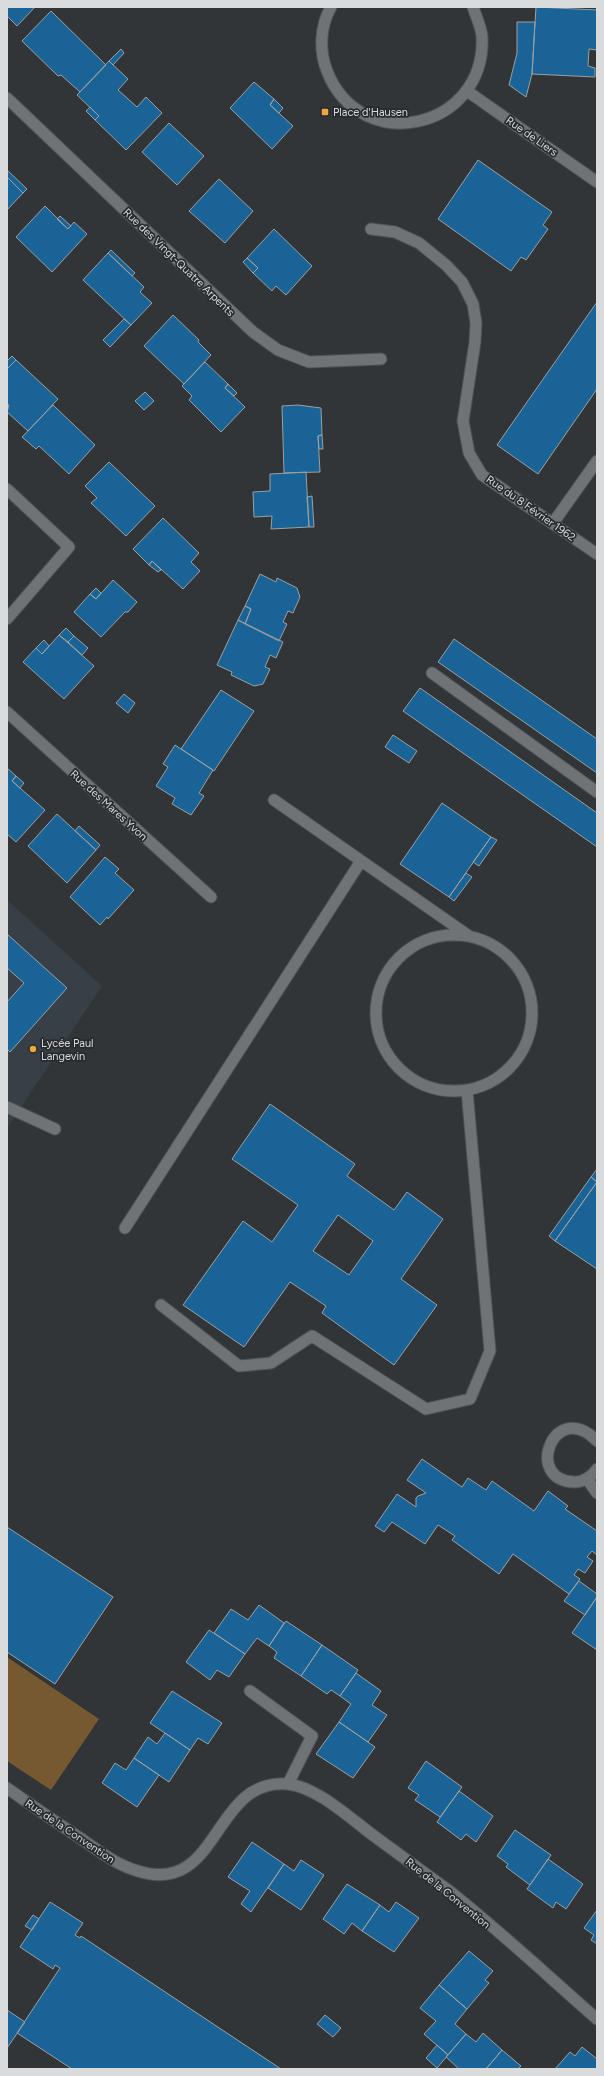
<svg xmlns="http://www.w3.org/2000/svg" width="604" height="2076" font-family="Figtree,sans-serif">
  <style>
    .built { fill: #373f47 }
    .green { fill: #765930 }
    .building { fill: #196397; stroke: #9ca0a3; fill-rule: evenodd }
    .lines { fill: none; stroke-linecap: round; stroke-linejoin: round }
    .service-casing { stroke: #4f5254; stroke-width: 13 }
    .minor-casing { stroke: #4f5254; stroke-width: 13 }
    .tertiary-casing { stroke: #4f5254; stroke-width: 13 }
    .service { stroke: #6f7376; stroke-width: 11 }
    .minor { stroke: #6f7376; stroke-width: 11 }
    .tertiary { stroke: #6f7376; stroke-width: 11 }
    .poi-dot { fill: #eea83c; stroke: #282b2e; stroke-width: 1.5 }
    .labels { text-anchor: middle; stroke-width: 3.5; stroke-linejoin: round; paint-order: stroke }
    .poi-label { font-size: 11px; fill: #d9dbdc; stroke: #282b2e; text-anchor: start }
    .street-label { font-size: 11px; fill: #d9dbdc; stroke: #282b2e }
  </style>
  <rect width="100%" height="100%" fill="#323538"/>
  <!-- built -->
  <path class="built" d="M7,900L102,986L7,1128Z"/>
  <!-- green -->
  <path class="green" d="M7,1657L99,1719L51,1790L7,1761Z"/>
  <!-- building -->
  <path class="building" d="M7,7H35L17,26L7,16Z
    M536,7L597,10V50L589,49L588,66L595,68V77L532,74Z
    M51,11L106,65L80,92L61,75L58,76L22,41Z
    M517,22H535L532,74L526,97L509,85L517,53Z
    M121,49L124,53L113,65L109,61Z
    M109,61L128,79L118,90L137,107L146,97L162,113L126,150L95,120L99,116L77,95Z
    M254,82L274,99L270,105L293,126L272,149L230,108Z
    M274,99L283,108L279,113L270,105Z
    M90,107L99,116L95,120L86,111Z
    M169,123L204,156L177,185L142,152Z
    M478,160L552,212L543,225L548,229L526,260L521,257L511,271L438,219Z
    M7,170L27,189L23,193L7,177Z
    M7,177L23,193L7,210Z
    M219,179L253,211L225,243L189,211Z
    M45,206L68,229L74,222L87,234L52,272L16,237Z
    M60,216L71,226L68,229L57,219Z
    M274,229L312,266L286,295L276,286L272,291L253,273L258,268L247,258Z
    M111,250L135,273L132,276L108,253Z
    M108,253L144,287L140,292L152,303L131,325L83,280Z
    M247,258L258,268L253,273L243,262Z
    M597,302V389L538,474L497,445Z
    M173,315L199,340L198,342L211,355L184,384L144,346Z
    M124,319L131,325L110,347L103,340Z
    M12,356L16,360L7,369V361Z
    M16,360L58,399L28,431L7,412L9,405L7,404V369Z
    M205,362L228,384L225,388L245,407L221,432L189,400L192,396L182,386Z
    M228,384L237,393L234,396L225,388Z
    M145,392L154,401L144,410L135,401Z
    M53,405L95,445L69,474L39,446L36,449L22,437Z
    M298,405L321,408L322,435L318,436L320,472L284,473L282,406Z
    M322,435L323,449H319L318,436Z
    M109,462L155,506L126,536L91,503L97,498L85,486Z
    M306,472L309,527L271,529L272,516L254,517L253,492L270,491V474Z
    M312,496L314,527H309L307,497Z
    M163,518L199,553L191,562L200,571L183,589L152,561L149,565L133,549Z
    M152,561L161,570L158,572L149,565Z
    M260,574L276,582L277,578L297,588L300,597L293,613L288,611L283,622L287,624L279,641L245,624L251,609L245,606Z
    M113,580L137,602L128,612H125L101,637L74,612L90,594L96,599Z
    M96,588L101,593L96,599L90,594Z
    M245,606L251,609L245,624L238,620Z
    M238,620L283,642L276,658L270,655L265,667L270,669L263,684L254,686L231,675L232,672L217,665Z
    M66,628L74,636L68,642L59,635Z
    M59,635L94,666L64,699L23,662L36,648L42,654Z
    M74,636L88,648L82,655L68,642Z
    M454,639L597,739V773L438,662Z
    M44,640L49,646L42,654L36,648Z
    M420,688L597,813V847L403,711Z
    M221,690L254,711L214,771L181,749Z
    M124,694L135,703L128,713L116,703Z
    M393,735L417,751L409,763L385,747Z
    M175,745L213,770L199,793L204,796L191,815L172,804L175,798L156,786L168,767L163,764Z
    M7,768L16,776L12,781L45,810L16,842L7,834Z
    M16,776L24,783L20,788L12,781Z
    M442,803L491,837L449,897L400,864Z
    M57,814L96,850L67,883L28,846Z
    M79,826L100,845L96,850L75,831Z
    M491,837L497,840L479,866L473,862Z
    M105,857L119,869L115,873L134,890L108,919L107,917L100,925L70,897Z
    M466,873L472,877L454,901L449,897Z
    M7,934L67,988L10,1052L7,1049V1002L24,983L7,968Z
    M270,1104L355,1164L347,1176L394,1210L407,1192L443,1219L401,1279L437,1305L394,1365L322,1313L326,1306L290,1282L244,1347L183,1305L243,1221L272,1242L298,1205L232,1159ZM338,1215L373,1241L349,1275L313,1251Z
    M597,1169V1269L555,1241L597,1182L591,1177Z
    M591,1177L597,1182L555,1241L549,1236Z
    M422,1459L462,1487L468,1478L486,1490L492,1481L534,1511L548,1491L568,1506L565,1509L597,1531V1555L592,1551L587,1557L593,1561L585,1573L578,1569L574,1575L580,1579L569,1594L513,1554L499,1574L452,1540L455,1536L438,1525L425,1544L392,1522L384,1532L375,1526L397,1494L416,1507V1498L418,1496L426,1493L407,1480Z
    M7,1527L113,1597L55,1684L7,1652Z
    M579,1581L597,1594V1597L585,1615L564,1601Z
    M597,1597V1650L572,1633Z
    M259,1605L284,1623L269,1646L257,1638L245,1654L214,1633L231,1609L248,1620Z
    M286,1621L322,1645L301,1676L274,1658L277,1652L269,1646Z
    M209,1630L245,1654L229,1677L217,1670L210,1680L186,1662Z
    M322,1645L358,1670L340,1696L331,1690L327,1694L301,1676Z
    M356,1673L381,1691L372,1705L387,1715L368,1742L339,1722L351,1704L340,1696Z
    M172,1691L222,1723L208,1744L198,1738L190,1750L150,1723Z
    M339,1722L375,1747L353,1778L316,1754Z
    M165,1733L190,1750L169,1782L134,1758L148,1737L157,1744Z
    M134,1758L159,1775L137,1807L102,1783L115,1763L126,1770Z
    M426,1761L462,1787L440,1817L415,1800L419,1795L408,1788Z
    M459,1791L493,1816L476,1842L466,1834L461,1840L437,1822Z
    M515,1830L551,1855L530,1885L506,1867L508,1864L497,1856Z
    M252,1842L284,1864L251,1912L241,1904L250,1891L228,1877Z
    M548,1859L583,1884L566,1909L556,1902L553,1908L527,1889Z
    M301,1860L324,1875L301,1910L268,1888L284,1864L294,1871Z
    M347,1884L380,1905L362,1931L352,1923L344,1934L323,1919Z
    M50,1902L83,1923L75,1935L80,1938L81,1936L281,2069H72L17,2033L60,1968L55,1965L53,1969L20,1947Z
    M396,1902L419,1918L394,1952L362,1931L380,1905L389,1912Z
    M597,1910V1944L591,1940L594,1935L584,1928Z
    M33,1915L39,1919L32,1930L25,1926Z
    M469,1951L493,1971L485,1980L489,1983L467,2009L439,1985Z
    M439,1985L467,2009L455,2024L466,2034L448,2055L424,2034L436,2021L420,2008Z
    M7,2010L25,2022L7,2048Z
    M325,2015L341,2028L333,2037L317,2024Z
    M483,2033L502,2050L486,2069H459L446,2057L466,2034L476,2042Z
    M437,2045L448,2055L437,2068L426,2058Z
    M582,2047L597,2059V2069H555L570,2052L575,2056Z
    M502,2050L521,2066L518,2069H486Z"/>
  <g class="lines">
    <defs>
      <path id="service" d="M432,673L597,792
        M274,800L469,936
        M376 1013a78 78 0 1 1 156 0a78 78 0 1 1-156 0Z
        M7,1107L55,1129
        M125,1228L361,861
        M161,1305L239,1366L271,1363L312,1336L426,1409L470,1399L490,1351L467,1090
        M597,1441C555,1397 522,1481 575,1482C583,1482 593,1476 597,1469
        M587,1479L597,1493"/>
      <path id="minor" d="M7,98L253,332L278,350L309,362L381,359
        M371,229L395,232L419,243L446,265L462,282L473,304L476,323L475,342L463,421L469,453L482,475L597,554
        M7,489L69,547L7,619
        M553,523L597,461
        M7,712L211,897
        M250,1691L312,1736L288,1784
        M7,1788C31,1805 56,1822 80,1838C99,1851 116,1865 138,1871C220,1897 212,1778 287,1784C316,1786 351,1819 374,1836C400,1855 426,1874 452,1893C502,1933 549,1977 597,2019"/>
      <path id="tertiary" d="M331,7C320,26 319,51 327,71C361,158 487,129 482,36C481,27 476,16 473,7
        M467,91L597,182"/>
    </defs>
    <!-- service casing -->
    <use href="#service" class="service-casing"/>
    <!-- minor casing -->
    <use href="#minor" class="minor-casing"/>
    <!-- tertiary casing -->
    <use href="#tertiary" class="tertiary-casing"/>
    <!-- service -->
    <use href="#service" class="service"/>
    <!-- minor -->
    <use href="#minor" class="minor"/>
    <!-- tertiary -->
    <use href="#tertiary" class="tertiary"/>
  </g>
  <!-- markers -->
  <g class="poi-dot">
    <rect x="321" y="108" width="8" height="8" rx="2"/>
    <circle cx="33" cy="1049" r="4"/>
  </g>
  <g class="labels">
    <!-- poi labels -->
    <g class="poi-label">
      <text x="333" y="116">Place d'Hausen</text>
      <text x="41" y="1047">Lycée Paul<tspan x="41" dy="13">Langevin</tspan></text>
    </g>
    <!-- street labels -->
    <g class="street-label">
      <text transform="translate(532 136) rotate(35)" y="4">Rue de Liers</text>
      <text transform="translate(179 262) rotate(44)" y="4">Rue des Vingt-Quatre Arpents</text>
      <text transform="translate(531 508) rotate(35)" y="4">Rue du 8 Février 1962</text>
      <text transform="translate(109 805) rotate(42)" y="4">Rue des Mares Yvon</text>
      <text transform="translate(70 1831) rotate(34)" y="4">Rue de la Convention</text>
      <text transform="translate(448 1893) rotate(39)" y="4">Rue de la Convention</text>
    </g>
  </g>
  <!-- border -->
  <rect width="604" height="2076" fill="none" stroke="#d9dbdc" stroke-width="16"/>
</svg>
